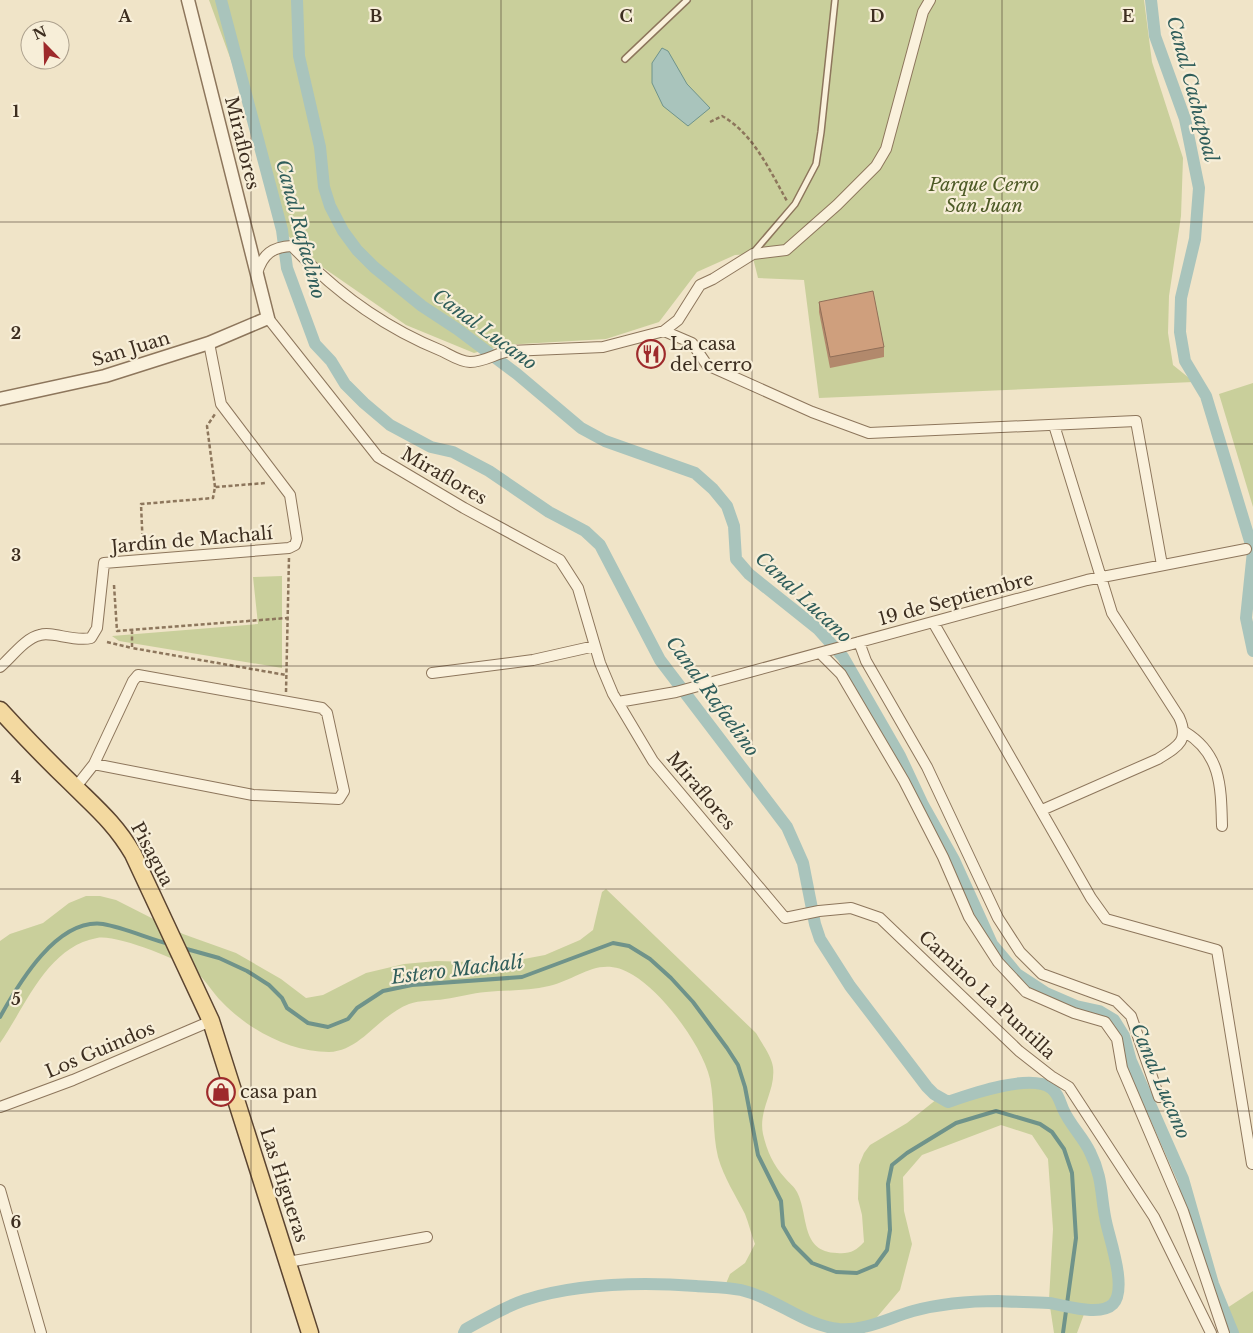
<svg xmlns="http://www.w3.org/2000/svg" width="1253" height="1333" font-family="'Libre Baskerville',serif">
  <style>
    .green { fill: #c9cf9b }
    .water { fill: #a9c4bc; stroke: #6f938a }
    .lines { fill: none; stroke-linecap: round; stroke-linejoin: round }
    .stream { stroke: #6f938a; stroke-width: 4 }
    .canal { stroke: #a9c4bc; stroke-width: 12 }
    .service-casing { stroke: #8d765c; stroke-width: 8 }
    .minor-casing { stroke: #8d765c; stroke-width: 12 }
    .tertiary-casing { stroke: #8d765c; stroke-width: 15 }
    .primary-casing { stroke: #5b4430; stroke-width: 19 }
    .path { stroke: #8d765c; stroke-width: 2.5; stroke-dasharray: 4 2.5; stroke-linecap: butt }
    .service { stroke: #faf1dc; stroke-width: 5 }
    .minor { stroke: #faf1dc; stroke-width: 10 }
    .tertiary { stroke: #faf1dc; stroke-width: 12 }
    .primary { stroke: #f3d9a0; stroke-width: 16 }
    .wall { fill: #b2896c }
    .building { fill: #cf9f7d; stroke: #916f58 }
    .grid { fill: none; stroke: #3d2e20; stroke-width: 1; stroke-opacity: 0.55 }
    .labels { text-anchor: middle; stroke-width: 4.5; stroke-linejoin: round; paint-order: stroke }
    .street-label { font-size: 18px; fill: #3d2e20; stroke: #f7eed8 }
    .park-label { font-size: 18px; font-style: italic; fill: #4d5a26; stroke: #f7eed8 }
    .poi-label { font-size: 18px; fill: #3d2e20; stroke: #f7eed8; text-anchor: start }
    .water-label { font-size: 19px; font-style: italic; fill: #2f5d5a; stroke: #f7eed8 }
    .grid-label { font-size: 16px; text-anchor: middle; font-weight: bold; fill: #3d2e20; stroke: #f7eed8; stroke-width: 4.5; stroke-linejoin: round; paint-order: stroke }
  </style>
  <rect width="100%" height="100%" fill="#f0e4c8"/>
  <!-- green -->
  <path class="green" d="M209,0H1144L1152,62L1183,158L1181,216L1169,296L1168,333L1173,365L1194,382L819,398L804,280L758,278L752,254L735,255L697,272L659,322L606,339L503,345L474,353L406,325L318,264L282,230L252,118Z
    M1253,383V507L1219,394Z
    M282,576V668L119,641L112,636L258,624L253,577Z
    M606,889L756,1033C762,1044 771,1055 773,1067C776,1091 758,1109 763,1134C767,1151 773,1165 785,1178C789,1183 794,1186 797,1192C809,1215 800,1252 837,1253C850,1254 856,1251 864,1242L862,1215L858,1199L859,1165L864,1153L870,1145L907,1123L937,1099L945,1103L1015,1086H1044L1054,1094L1069,1125L1086,1149L1100,1186L1104,1224L1112,1254L1114,1296L1101,1306H1087L1077,1333H1054L1049,1300L1053,1229L1048,1159L1032,1135L1001,1125L922,1155L903,1177L904,1211L912,1244L900,1290L872,1323L838,1326L810,1320L745,1289L725,1286L730,1274L745,1263L755,1244C751,1234 749,1224 745,1214C736,1196 724,1178 718,1157C712,1132 715,1105 710,1079C702,1045 663,993 633,975C599,954 580,979 549,986C529,991 507,990 486,992C472,993 459,997 445,999C433,1001 420,1000 409,1004C378,1016 361,1051 329,1052C290,1052 249,1030 222,1002C212,992 206,980 195,971C178,959 116,934 97,938C47,947 26,1006 0,1043V941L10,934L43,923L69,903L86,896H100L116,900L183,934L236,953L281,979L306,998L323,995L366,973L404,964L437,961L503,963L545,955L580,940L593,930L602,892Z
    M1253,1291V1333H1233L1224,1310Z"/>
  <!-- water -->
  <path class="water" d="M662,48L668,51L687,84L710,108L688,126L663,106L652,83V63Z"/>
  <g class="lines">
    <!-- stream -->
    <path class="stream" d="M183,948L219,958L247,971L269,985L282,998L287,1008L308,1023L328,1027L348,1019L357,1008L383,991L412,985L522,977L613,943L629,946L650,959L671,978L693,1002L727,1048L738,1065L745,1087L758,1155L781,1201L783,1226L794,1245L812,1263L836,1272L857,1273L876,1265L887,1250L890,1230L888,1184L892,1165L907,1153L956,1123L996,1111L1040,1124L1052,1132L1064,1149L1072,1173L1076,1238L1063,1333
      M0,1017C19,983 57,918 103,924C125,928 147,938 169,944"/>
    <!-- canal -->
    <path class="canal" d="M221,0L282,230L287,268L315,344L331,361L345,384L364,403L390,425L431,447L453,452L489,471L549,512L585,531L600,545L660,660L787,827L803,863L815,924L820,939L850,986L927,1087L934,1094L948,1102C971,1094 1030,1073 1051,1088C1058,1093 1060,1102 1063,1109C1070,1125 1083,1137 1090,1152C1104,1180 1100,1198 1107,1226C1111,1243 1127,1290 1113,1304C1100,1317 1065,1305 1049,1303C1032,1302 1015,1302 998,1301C971,1301 939,1304 913,1311C888,1318 866,1331 839,1329C803,1325 776,1298 741,1290C727,1287 710,1287 696,1286C640,1282 579,1283 525,1300C504,1307 485,1319 466,1329L464,1333
      M297,0L299,56L320,147L324,187L330,206L343,231L357,250L374,267L422,306L457,329L517,374L581,428L605,441L695,473L713,489L727,506L734,526L736,559L749,574L818,629L843,657L900,756L923,805L954,860L992,944L1017,974L1046,993L1076,1006L1099,1011L1114,1020L1124,1036L1131,1061L1183,1179L1213,1284L1233,1333
      M1151,0L1155,36L1185,119L1199,188L1195,239L1181,298L1180,332L1185,361L1206,396L1253,551L1246,618L1253,651"/>
    <defs>
      <path id="service" d="M625,59L687,0
        M753,253L795,204L816,164L821,132L835,0"/>
      <path id="minor" d="M257,273C263,254 272,247 292,246C334,291 385,328 442,351C450,355 461,362 470,362C485,362 496,353 510,351L603,347L664,331L678,320L700,285L713,279L753,254L786,250L837,205L876,166L886,149L923,12L930,0
        M268,318L378,457L464,508L560,560L578,588L600,663L613,694L653,761L785,918L819,911L851,908L880,918L1019,1051L1051,1076L1069,1087L1154,1217L1211,1333
        M664,331L692,343L707,365L812,412L869,433L1136,421L1162,565
        M933,622L1091,898L1106,919L1217,950L1252,1164
        M859,642L866,661L927,767L998,918L1020,952L1042,974L1116,1001L1131,1016L1159,1097
        M820,653L841,674L904,781L943,857L969,917L998,962L1026,992L1074,1013L1105,1022L1117,1039L1122,1068L1183,1211L1224,1333
        M0,667C11,658 25,638 40,635C52,631 73,642 91,638L97,628L104,563L289,548L295,545L297,539L290,495L221,404L209,343
        M432,673L533,660L595,646
        M618,702L676,692L1087,580L1246,549
        M1185,732C1221,754 1221,786 1222,826
        M75,788L94,764L133,681L138,675L322,708L327,713L344,791L339,799L253,795L94,764
        M1042,810L1158,759C1177,747 1190,741 1179,717L1112,613L1054,425
        M0,1107L73,1080L211,1021
        M0,1190L41,1333
        M288,1262L427,1237"/>
      <path id="tertiary" d="M0,399L105,376L209,343L268,318L188,0"/>
      <path id="primary" d="M0,710C23,735 46,759 70,782C95,807 115,823 133,854L211,1021L310,1333"/>
    </defs>
    <!-- service casing -->
    <use href="#service" class="service-casing"/>
    <!-- minor casing -->
    <use href="#minor" class="minor-casing"/>
    <!-- tertiary casing -->
    <use href="#tertiary" class="tertiary-casing"/>
    <!-- primary casing -->
    <use href="#primary" class="primary-casing"/>
    <!-- path -->
    <path class="path" d="M710,122L722,116C753,133 770,171 787,201
      M215,487L207,426L215,414
      M143,550L141,504L213,498L215,487L266,483
      M114,585L117,631L287,618
      M132,630V648L286,675
      M107,642L132,648
      M286,692L289,557"/>
    <!-- service -->
    <use href="#service" class="service"/>
    <!-- minor -->
    <use href="#minor" class="minor"/>
    <!-- tertiary -->
    <use href="#tertiary" class="tertiary"/>
    <!-- primary -->
    <use href="#primary" class="primary"/>
  </g>
  <!-- wall -->
  <path class="wall" d="M819,302L884,347V357L830,368L819,312Z"/>
  <!-- building -->
  <path class="building" d="M873,291L884,347L830,357L819,302Z"/>
  <!-- grid -->
  <path class="grid" d="M251,0V1333M501,0V1333M752,0V1333M1002,0V1333M0,222H1253M0,444H1253M0,666H1253M0,889H1253M0,1111H1253"/>
  <!-- icons -->
  <defs>
    <symbol id="restaurant-ring" viewBox="-11 -11 22 22"><circle r="9.5" fill="#f7eed8" stroke="#9e2a2b" stroke-width="1.5"/><path d="M-5-6h1v4h1v-4h1v4h1v-4h1v5L-1.5 .5V6h-2V.5L-5-1ZM5-6V6H3V1.5H1.5Q1.5-4 5-6Z" fill="#9e2a2b"/></symbol>
    <symbol id="shop-ring" viewBox="-11 -11 22 22"><circle r="9.5" fill="#f7eed8" stroke="#9e2a2b" stroke-width="1.5"/><path d="M-5-2.5h2.3a2.7 3.5 0 0 1 5.4 0H5L5.5 6h-11ZM-1.5-2.5h3a1.5 2.3 0 0 0-3 0Z" fill="#9e2a2b"/></symbol>
  </defs>
  <g fill-rule="evenodd">
    <use href="#restaurant-ring" x="635" y="338" width="32" height="32"/>
    <use href="#shop-ring" x="205" y="1076" width="32" height="32"/>
  </g>
  <g class="labels">
    <!-- street labels -->
    <g class="street-label">
      <text transform="translate(242 143) rotate(76)" y="6">Miraflores</text>
      <text transform="translate(131 349) rotate(-17)" y="6">San Juan</text>
      <text transform="translate(444 476) rotate(30)" y="6">Miraflores</text>
      <text transform="translate(192 540) rotate(-5)" y="6">Jardín de Machalí</text>
      <text transform="translate(956 599) rotate(-15)" y="6">19 de Septiembre</text>
      <text transform="translate(701 791) rotate(50)" y="6">Miraflores</text>
      <text transform="translate(152 854) rotate(62)" y="6">Pisagua</text>
      <text transform="translate(987 995) rotate(43)" y="6">Camino La Puntilla</text>
      <text transform="translate(100 1050) rotate(-23)" y="6">Los Guindos</text>
      <text transform="translate(284 1185) rotate(72)" y="6">Las Higueras</text>
    </g>
    <!-- park labels -->
    <g class="park-label">
      <text x="984" y="191">Parque Cerro<tspan x="984" dy="21">San Juan</tspan></text>
    </g>
    <!-- poi labels -->
    <g class="poi-label">
      <text x="670" y="350">La casa<tspan x="670" dy="21">del cerro</tspan></text>
      <text x="240" y="1098">casa pan</text>
    </g>
    <!-- water labels -->
    <g class="water-label">
      <text transform="translate(1193 89) rotate(75)" y="7">Canal Cachapoal</text>
      <text transform="translate(301 229) rotate(75)" y="7">Canal Rafaelino</text>
      <text transform="translate(485 329) rotate(36)" y="7">Canal Lucano</text>
      <text transform="translate(804 597) rotate(43)" y="7">Canal Lucano</text>
      <text transform="translate(713 696) rotate(54)" y="7">Canal Rafaelino</text>
      <text transform="translate(457 969) rotate(-7)" y="7">Estero Machalí</text>
      <text transform="translate(1161 1081) rotate(67)" y="7">Canal Lucano</text>
    </g>
  </g>
  <g class="grid-label">
    <text x="125" y="22">A</text>
    <text x="376" y="22">B</text>
    <text x="626" y="22">C</text>
    <text x="877" y="22">D</text>
    <text x="1128" y="22">E</text>
    <text x="16" y="117">1</text>
    <text x="16" y="339">2</text>
    <text x="16" y="561">3</text>
    <text x="16" y="783">4</text>
    <text x="16" y="1005">5</text>
    <text x="16" y="1228">6</text>
  </g>
  <!-- north arrow -->
  <g transform="translate(45 45) rotate(337)"><circle r="24" fill="#f7eed8" stroke="#ada18e"/>
  <path d="M0-4L9 19L0 12L-9 19Z" fill="#9e2a2b"/>
  <text y="-8" font-size="14" font-weight="bold" text-anchor="middle" fill="#3d2e20">N</text>
  </g>
</svg>
